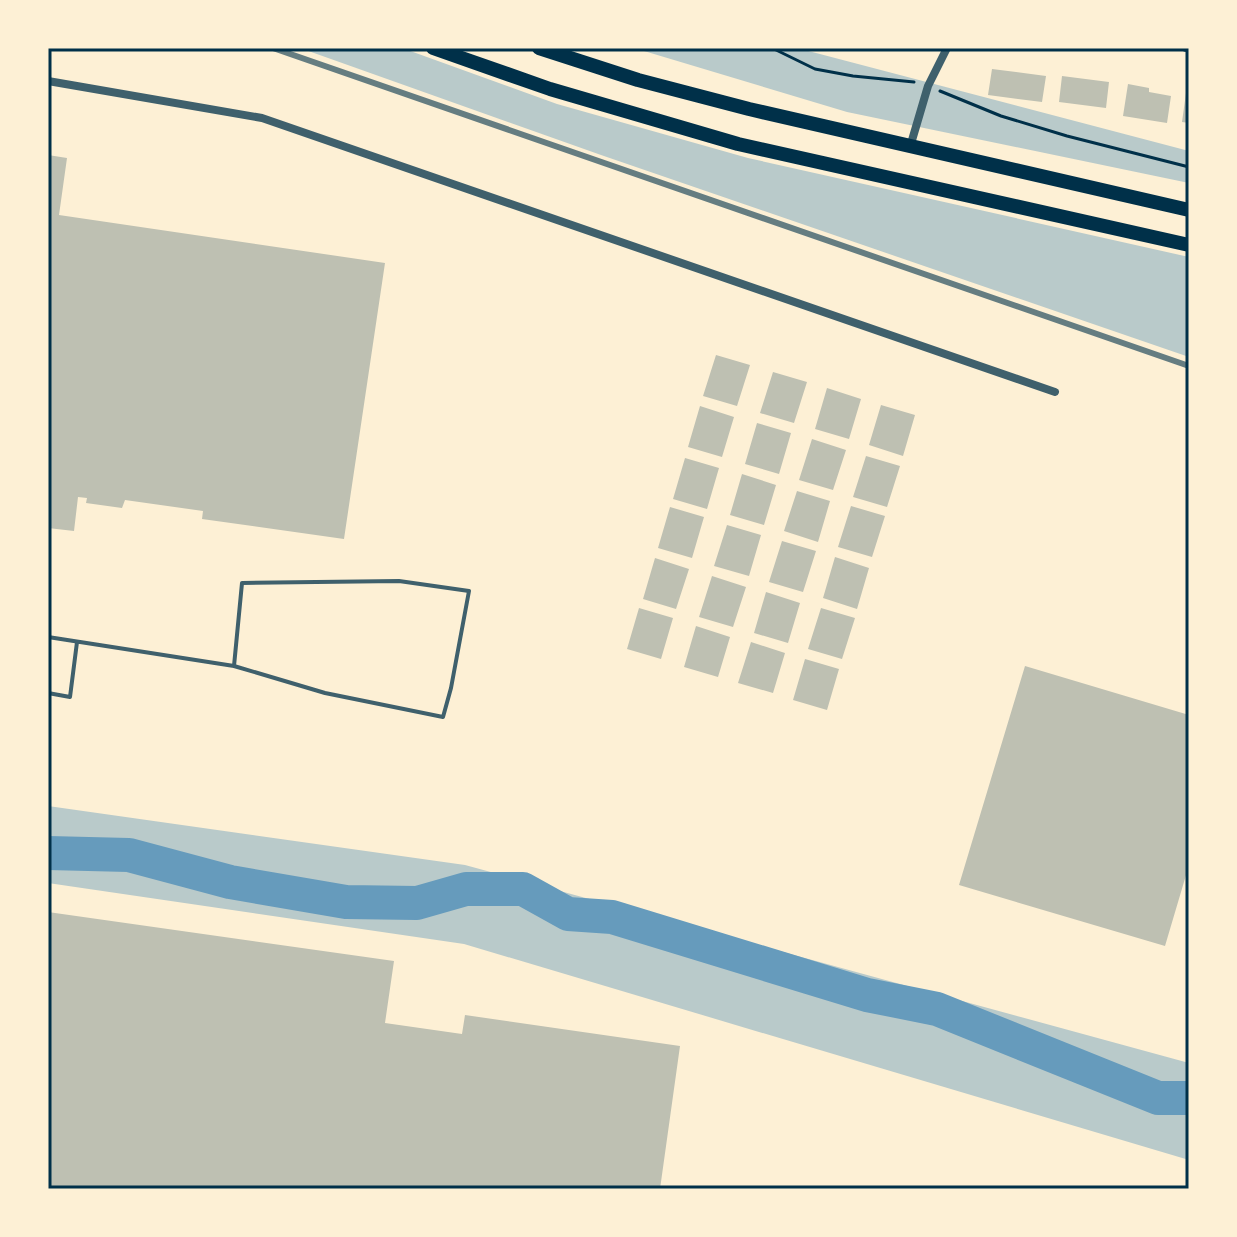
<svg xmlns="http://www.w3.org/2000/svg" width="1237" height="1237" font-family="'Fira Sans Condensed',sans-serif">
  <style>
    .green { fill: #b9caca }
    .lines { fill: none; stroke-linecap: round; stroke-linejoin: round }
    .river { stroke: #669bbc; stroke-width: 34 }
    .building { fill: #bec0b2 }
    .path { stroke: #003049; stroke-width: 3 }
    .service { stroke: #3f606c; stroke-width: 4 }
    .minor { stroke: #3f606c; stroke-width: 8 }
    .primary { stroke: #003049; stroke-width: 14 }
    .rail { stroke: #657d81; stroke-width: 6 }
    .neatline { fill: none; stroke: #003049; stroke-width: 3 }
  </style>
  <rect width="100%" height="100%" fill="#fdf0d5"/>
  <!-- green -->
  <path class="green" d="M300,48H402L557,104L748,158L1189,257V357L601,155Z
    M634,48H797L1189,151V183L847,112Z
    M48,806L465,865L1189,1063V1160L464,944L48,883Z"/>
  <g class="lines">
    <!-- river -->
    <path class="river" d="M48,853L129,855L230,882L346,902L417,903L466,889H523L568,914L612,917L867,995L937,1009L1158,1098H1189"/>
  </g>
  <!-- building -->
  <path class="building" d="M992,69L1046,76L1042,102L988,95Z
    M1062,76L1109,82L1106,108L1059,102Z
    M1128,84L1149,88V92L1171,96L1167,123L1123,116Z
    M1186,93H1189V123L1182,122Z
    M48,155L67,158L59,215L385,263L344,539L202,519L203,511L125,500L122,508L86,503L87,498L78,497L74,531L48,528Z
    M716,355L750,365L737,406L703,396Z
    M773,372L807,382L794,423L760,413Z
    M827,388L861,399L849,439L815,429Z
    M881,405L915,415L903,456L869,445Z
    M700,406L734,417L722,457L688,447Z
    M757,423L791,433L779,474L745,464Z
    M812,439L846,450L833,490L799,480Z
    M866,456L900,466L887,507L853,497Z
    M685,458L719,468L707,509L673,499Z
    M742,474L776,485L764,525L730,515Z
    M797,491L830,501L818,542L784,531Z
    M851,506L885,516L872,557L838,547Z
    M670,507L704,517L692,558L658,548Z
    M727,525L761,535L749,576L714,566Z
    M782,541L816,551L803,592L769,582Z
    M835,557L869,568L857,609L823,598Z
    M655,558L689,569L676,609L643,599Z
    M712,576L746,587L733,627L699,617Z
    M766,592L800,603L788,643L754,633Z
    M639,608L673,618L661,659L627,649Z
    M821,608L855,618L842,659L808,649Z
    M696,626L730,637L718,677L684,667Z
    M751,642L785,653L773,693L738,683Z
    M805,659L839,669L827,710L793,700Z
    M1025,666L1189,715V865L1165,946L959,885Z
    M48,912L394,961L385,1023L462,1034L465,1015L680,1046L660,1189H48Z"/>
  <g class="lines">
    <!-- path -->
    <path class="path" d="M772,48L815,69L853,76L914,82
      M940,91L1001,116L1067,136L1189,167"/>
    <!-- service -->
    <path class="service" d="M48,637L234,666L325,693L443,717L451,688L469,591L399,581L242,583L234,666
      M48,693L70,697L77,642"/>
    <!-- minor -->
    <path class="minor" d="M1186,48H1189
      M48,81L262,118L1055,392
      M910,147L928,86L947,48"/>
    <!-- primary -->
    <path class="primary" d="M433,48L550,89L738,144L1189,245
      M539,48L638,80L749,109L1189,210"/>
    <!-- rail -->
    <path class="rail" d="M273,48L1189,366"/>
  </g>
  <!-- border -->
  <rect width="1237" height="1237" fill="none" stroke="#fdf0d5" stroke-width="100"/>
  <rect x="50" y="50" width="1137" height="1137" class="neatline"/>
</svg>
